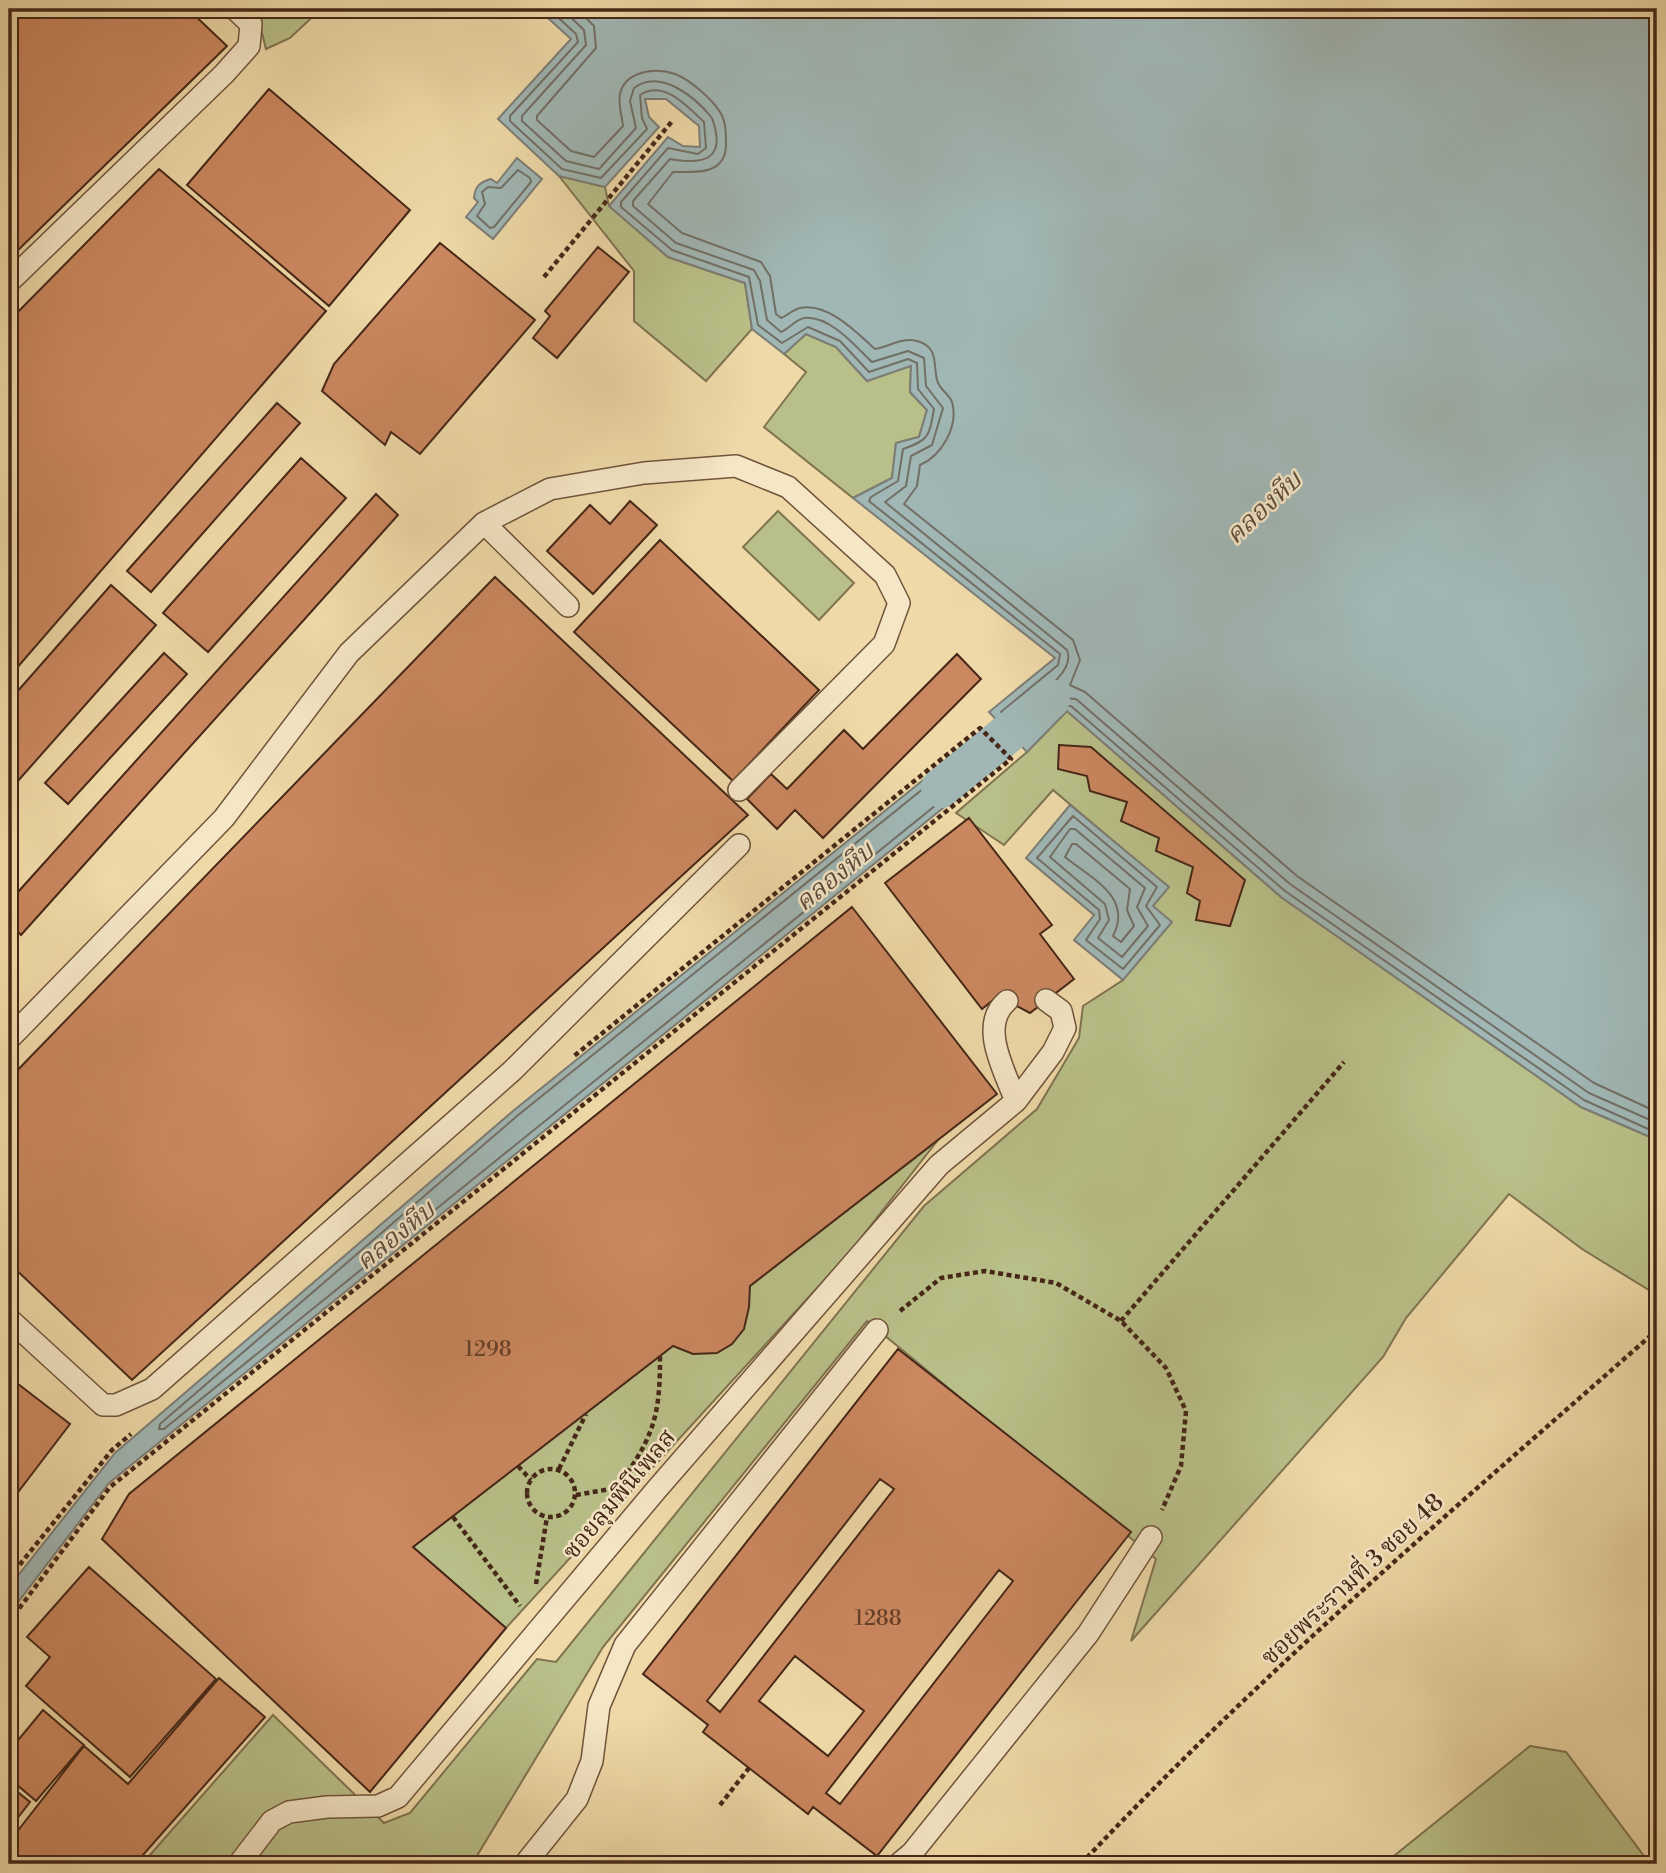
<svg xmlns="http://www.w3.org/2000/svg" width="1666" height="1873" font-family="'Libre Bodoni','Noto Serif Thai',serif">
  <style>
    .green { fill: #b9bf88; stroke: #7f7350; stroke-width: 2 }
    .water { fill: #a0b7b5; stroke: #7c7d76; stroke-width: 2 }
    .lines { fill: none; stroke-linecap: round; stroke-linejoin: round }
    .shore { stroke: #726f66; stroke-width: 2 }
    .canal { stroke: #a0b7b5; stroke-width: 40 }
    .building { fill: #cb875f; stroke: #452717; stroke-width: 2; fill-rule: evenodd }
    .lane-casing { stroke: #70543b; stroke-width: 24 }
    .path { stroke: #452717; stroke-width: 4.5; stroke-dasharray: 5 3.5; stroke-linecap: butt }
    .lane { stroke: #f5e6c6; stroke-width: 21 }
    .labels { text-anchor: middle; stroke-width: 5; stroke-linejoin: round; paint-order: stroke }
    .number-label { font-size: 21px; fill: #663f29 }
    .street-label { font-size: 24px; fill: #452717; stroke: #f5e6c6 }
    .water-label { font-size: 26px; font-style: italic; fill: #5c4b3e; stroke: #f5e6c6 }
  </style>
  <rect width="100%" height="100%" fill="#efd9a8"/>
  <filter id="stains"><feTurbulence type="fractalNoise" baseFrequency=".00286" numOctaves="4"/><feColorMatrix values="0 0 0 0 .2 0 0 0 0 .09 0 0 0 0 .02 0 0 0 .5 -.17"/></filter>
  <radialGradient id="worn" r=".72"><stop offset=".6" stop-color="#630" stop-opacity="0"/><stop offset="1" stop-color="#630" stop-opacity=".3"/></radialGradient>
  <!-- green -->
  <path class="green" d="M256,9H321L290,38L266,49Z
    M559,176L605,187L609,206L668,257L745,283L752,329L706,381L634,321V271Z
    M806,334L836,347L867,381L911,365L910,392L927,410L919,437L896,443L892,478L853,498L764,427L806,372L784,354Z
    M778,511L854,583L819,620L743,547Z
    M1067,711L1281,897L1581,1107L1657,1140V1295L1582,1249L1509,1194L1406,1318L1383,1357L1131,1641L1156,1559L867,1321L603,1647L472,1864H142L273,1715L384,1823L410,1813L537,1659L556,1662L924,1206L1037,1109L1079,1038L1083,1006L1123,980L1152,906L1168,887L1053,790L1004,845L956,813L1027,752Z
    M938,1140L849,1253L506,1628L413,1547Z
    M1530,1746L1566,1752L1650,1864H1384Z"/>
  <!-- water -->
  <path class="water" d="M538,9H1657V1140L1581,1107L1281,897L1067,711L1027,752L989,712L1055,658L853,498L892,478L896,443L919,437L927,410L910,392L911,366L867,381L836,347L806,334L784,354L752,329L745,283L668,257L609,206L668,137L683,146L700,147L699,126L666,99H645L649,117L659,127L605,187L559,176L498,119L571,39Z
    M517,158L542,179L493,239L466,217L478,202L474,198C475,186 480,182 491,179L497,183Z
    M974,739L995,766L109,1483L9,1614V1587L115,1453L513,1111Z
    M1070,805L1169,887L1153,906L1172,922L1123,980L1074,940L1094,915L1026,858Z"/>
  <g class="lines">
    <!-- shore -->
    <path class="shore" d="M549,9L576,34L578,42L510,116V121L562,169L601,178L647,129L642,118L640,95C664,79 688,107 704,122L706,148L698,154L668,148L621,202V207L672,250L749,277L758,325L782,343L808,327L840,341L869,372L908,359L917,363L918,389L934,409C929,437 929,440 903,449L898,481L871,497L869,501L1060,654L1058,665L1001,712L1025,739H1029L1061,706H1071L1285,891L1584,1100L1657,1133
      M562,9L584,30L586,45L522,116V121L566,161L599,169L636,128L630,101L634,88C661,68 696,98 712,118C727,160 704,165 670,159L633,201V206L676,243L754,270L760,281L767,320L781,332C789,329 795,320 804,318C830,315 856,347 872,362L908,351L924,358L926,386L943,408L932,445L911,456L906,486L885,502L1067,650C1077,675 1031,698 1014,712L1024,726L1029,727L1059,698L1076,699L1290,884L1589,1093L1657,1123
      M577,9L594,26L596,48L537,116V120L571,151L594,157L623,126C622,116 618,105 620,94C625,71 655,67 675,74C689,79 712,99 720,112C726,121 726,133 726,144C726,176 695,172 673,172L648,204L682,233L761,262L770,276L776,314L781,318C787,316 792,310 800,308C828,302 857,333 875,349C888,347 902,337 917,341C939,347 933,364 937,380C939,389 949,394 952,402C959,427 941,456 920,465L917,486L904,504L1073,640L1080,660L1070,685L1085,692L1297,876L1594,1083L1657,1112
      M518,170L530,178L531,182L494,227L490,228L477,216L485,204L482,192L488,187L501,188Z
      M970,751H974L983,762V767L164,1429H159L160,1424L517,1116Z
      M1073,816L1157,887L1146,906L1160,925L1123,969L1086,940L1100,919L1099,910L1037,858Z
      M1070,829H1075L1145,888L1137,907L1148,926L1122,957L1098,938L1109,920L1105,904L1050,857Z
      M1072,844H1076L1130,889L1127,910L1134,926L1121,942L1113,936C1133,897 1092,879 1065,857Z"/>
    <!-- canal -->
    <path class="canal" d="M941,788L1050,699"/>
  </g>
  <!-- building -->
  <path class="building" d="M9,9H188L227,46L9,259Z
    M269,89L410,210L329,306L187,185Z
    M159,169L326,311L9,677V321Z
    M440,243L535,320L420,454L391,432L385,445L322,391L334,364Z
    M598,247L629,272L557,358L533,338L550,316L545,311Z
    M277,403L300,423L151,592L127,571Z
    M301,458L346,498L208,652L163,613Z
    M376,494L398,515L21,935L9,923V902Z
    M630,501L657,525L593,594L547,551L590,505L610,524Z
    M660,540L819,690L733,781L574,632Z
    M495,577L748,815L132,1380L9,1263V1079Z
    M111,585L156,625L9,791V701Z
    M164,653L187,674L68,804L45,783Z
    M957,654L981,679L823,838L795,810L777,829L747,799L771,774L787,789L844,730L863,749Z
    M1059,745L1091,747L1245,880L1230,926L1196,920L1200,901L1187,893L1193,867L1156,851L1159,838L1121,821L1127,802L1090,791L1087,776L1058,769Z
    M969,818L1052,925L1040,934L1074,979L1030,1013L998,996L982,1009L885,883Z
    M852,907L997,1094L750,1286L749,1307L744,1329L732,1344L717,1353L693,1354L673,1346L413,1547L506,1628L370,1792L102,1539L129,1494Z
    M898,1349L1131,1532L877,1856L813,1807L808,1814L749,1768L703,1732L708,1725L643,1674ZM880,1479L894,1489L720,1712L707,1701ZM999,1570L1013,1581L840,1804L826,1793ZM795,1656L864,1711L828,1756L759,1701Z
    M9,1377L70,1424L9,1504Z
    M89,1567L216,1679L130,1777L26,1686L50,1657L27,1637Z
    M219,1678L265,1717L135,1864H9V1842L84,1746L128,1784Z
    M43,1710L84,1745L36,1801L9,1778V1751Z
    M9,1785L30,1802L9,1829Z"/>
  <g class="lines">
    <defs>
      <path id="lane" d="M9,282L224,74L249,46L251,24L235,9
        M484,523L568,606
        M1007,1001C978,1025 1005,1072 1016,1101L1053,1052L1065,1028L1061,1011L1046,1000
        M9,1039L224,818L349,653L484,523L550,489L644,473L736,466L788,487L885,575L899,603L884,644L739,790
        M9,1319L103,1405H116L152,1389L512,1071L739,845
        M239,1864L272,1821L289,1812L327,1807L378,1806L398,1797L657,1489L939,1165L1016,1101
        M525,1864L577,1799L592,1761L599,1706L625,1645L877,1330
        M899,1864L912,1853L1088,1634L1151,1537"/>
    </defs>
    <!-- lane casing -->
    <use href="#lane" class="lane-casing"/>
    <!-- path -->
    <path class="path" d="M544,277L673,120
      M900,1311L941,1278L985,1271L1056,1283L1121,1321L1166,1368L1186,1411L1181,1466L1162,1510
      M1121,1321L1344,1062
      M518,1466L531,1480
      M527 1493a24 24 0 1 1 48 0a24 24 0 1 1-48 0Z
      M559,1469L586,1414
      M627,1473C657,1431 660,1405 660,1356
      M576,1495L616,1488
      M453,1517L520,1606
      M9,1578L112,1450L131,1434
      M536,1584L547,1517
      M9,1622L110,1487L125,1475L1011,759L980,728L574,1056
      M720,1805L749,1768
      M1081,1864C1260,1673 1461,1503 1657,1330"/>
    <!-- lane -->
    <use href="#lane" class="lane"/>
  </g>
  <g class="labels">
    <!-- number labels -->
    <g class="number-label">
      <text x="488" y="1356">1298</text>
      <text x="878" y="1625">1288</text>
    </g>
    <!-- street labels -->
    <g class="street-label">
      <text transform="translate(619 1494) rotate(-50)" y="8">ซอยลุมพินีเพลส</text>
      <text transform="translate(1352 1579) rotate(-43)" y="8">ซอยพระรามที่ 3 ซอย 48</text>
    </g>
    <!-- water labels -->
    <g class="water-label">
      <text transform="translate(1263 507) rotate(-43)" y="9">คลองหีบ</text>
      <text transform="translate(834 876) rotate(-39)" y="9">คลองหีบ</text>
      <text transform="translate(395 1235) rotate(-39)" y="9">คลองหีบ</text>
    </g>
  </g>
  <!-- margin -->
  <rect width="1666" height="1873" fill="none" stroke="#efd9a8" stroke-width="35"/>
  <rect x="10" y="10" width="1645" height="1852" fill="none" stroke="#452717" stroke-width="3.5"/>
  <rect x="18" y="18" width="1631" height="1838" fill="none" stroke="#452717" stroke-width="2"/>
  <rect width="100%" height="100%" filter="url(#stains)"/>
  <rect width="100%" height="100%" fill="url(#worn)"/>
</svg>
